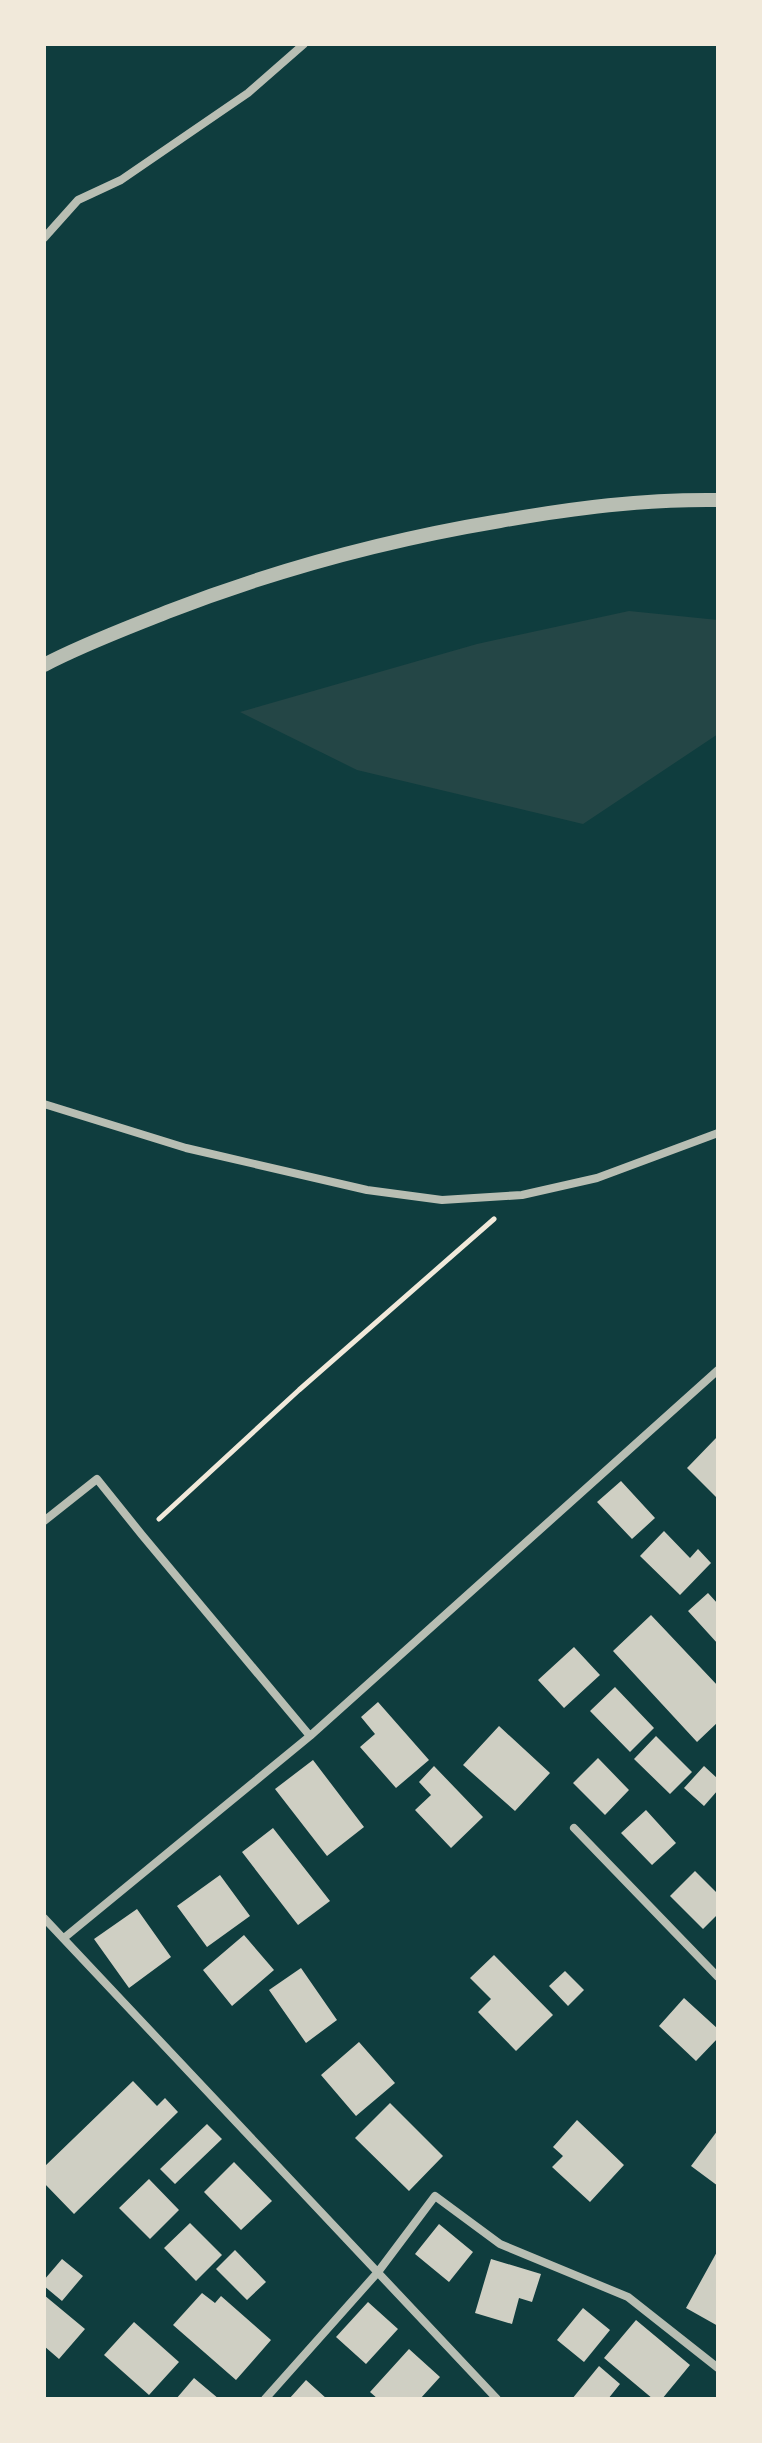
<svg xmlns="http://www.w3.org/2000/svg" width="762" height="2443" font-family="Rubik,sans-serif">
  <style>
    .green { fill: #244646 }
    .building { fill: #cfcfc3 }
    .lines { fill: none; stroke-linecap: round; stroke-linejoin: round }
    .path { stroke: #f1e9da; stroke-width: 5 }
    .minor { stroke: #b8beb3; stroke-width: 8 }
    .tertiary { stroke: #b8beb3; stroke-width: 14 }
  </style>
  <rect width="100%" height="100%" fill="#0f3d3e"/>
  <!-- green -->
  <path class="green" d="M629,611L718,620V734L583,824L357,770L240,712L477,644Z"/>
  <!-- building -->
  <path class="building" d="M718,1436V1499L687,1468Z
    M621,1481L655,1518L632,1539L597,1502Z
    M664,1531L690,1558L698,1549L711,1563L680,1595L640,1556Z
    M708,1593L718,1604V1644L688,1611Z
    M651,1615L718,1686V1722L697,1742L613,1651Z
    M574,1647L600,1675L564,1708L538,1680Z
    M615,1687L654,1728L630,1752L590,1711Z
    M378,1702L429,1760L396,1788L360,1747L375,1734L361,1717Z
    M499,1726L550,1773L515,1811L463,1765Z
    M656,1736L692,1772L670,1794L634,1759Z
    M598,1758L629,1790L605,1815L573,1783Z
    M313,1760L364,1827L327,1856L275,1789Z
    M434,1766L483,1817L451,1848L415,1810L431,1795L419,1782Z
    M704,1766L718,1779V1790L704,1806L684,1788Z
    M646,1810L676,1843L652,1865L621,1833Z
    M273,1828L330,1901L298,1925L242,1852Z
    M695,1871L718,1894V1914L703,1929L670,1896Z
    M220,1875L250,1916L207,1947L177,1906Z
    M137,1909L171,1957L129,1988L94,1939Z
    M244,1935L274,1970L232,2006L203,1970Z
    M494,1955L553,2015L516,2051L478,2012L491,1999L470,1978Z
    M301,1968L337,2020L306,2043L269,1990Z
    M565,1971L584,1990L568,2006L549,1986Z
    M684,1998L718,2029V2038L696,2061L659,2026Z
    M359,2042L395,2083L356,2116L321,2075Z
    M133,2081L157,2106L165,2098L178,2112L74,2214L44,2183V2167Z
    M390,2103L443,2156L409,2191L355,2138Z
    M577,2120L624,2165L590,2202L552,2167L563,2156L553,2147Z
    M207,2124L222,2139L175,2184L160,2169Z
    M718,2130V2186L691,2166Z
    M234,2162L272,2201L241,2230L204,2192Z
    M149,2179L179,2210L150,2239L119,2208Z
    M190,2223L222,2255L196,2281L164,2248Z
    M439,2224L473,2252L449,2282L415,2254Z
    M235,2250L266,2282L247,2300L216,2269Z
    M718,2250V2326L686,2308Z
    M62,2259L83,2276L62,2301L44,2286V2280Z
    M491,2259L541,2274L532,2302L519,2298L512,2324L475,2313Z
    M202,2293L215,2303L221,2296L271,2340L236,2380L173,2325Z
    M44,2295L85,2329L59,2359L44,2346Z
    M368,2302L398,2329L366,2364L336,2337Z
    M583,2308L610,2330L584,2362L557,2340Z
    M636,2320L690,2365L662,2399H653L604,2358Z
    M134,2322L179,2362L149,2395L104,2355Z
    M409,2349L440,2377L420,2399H378L370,2392Z
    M599,2366L620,2384L608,2399H572Z
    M194,2378L219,2399H176Z
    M306,2380L327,2399H289Z"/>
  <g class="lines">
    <!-- path -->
    <path class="path" d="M159,1519L299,1390L494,1219"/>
    <!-- minor -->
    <path class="minor" d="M44,238L78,200L121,180L248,93L304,44
      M44,1104L186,1148L367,1190L442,1200L522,1195L597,1178L718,1133
      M44,1521L97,1479L142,1535L310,1736
      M574,1828L718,1977
      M44,1918L497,2399
      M64,1938L310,1736L718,1370
      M265,2399L378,2272L435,2196L500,2244L628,2297L718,2368"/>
    <!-- tertiary -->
    <path class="tertiary" d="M44,665C84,644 125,629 167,612C275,570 386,540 500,521C574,508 643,499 718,500"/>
  </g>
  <!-- border -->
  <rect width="762" height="2443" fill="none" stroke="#f1e9da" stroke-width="92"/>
</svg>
